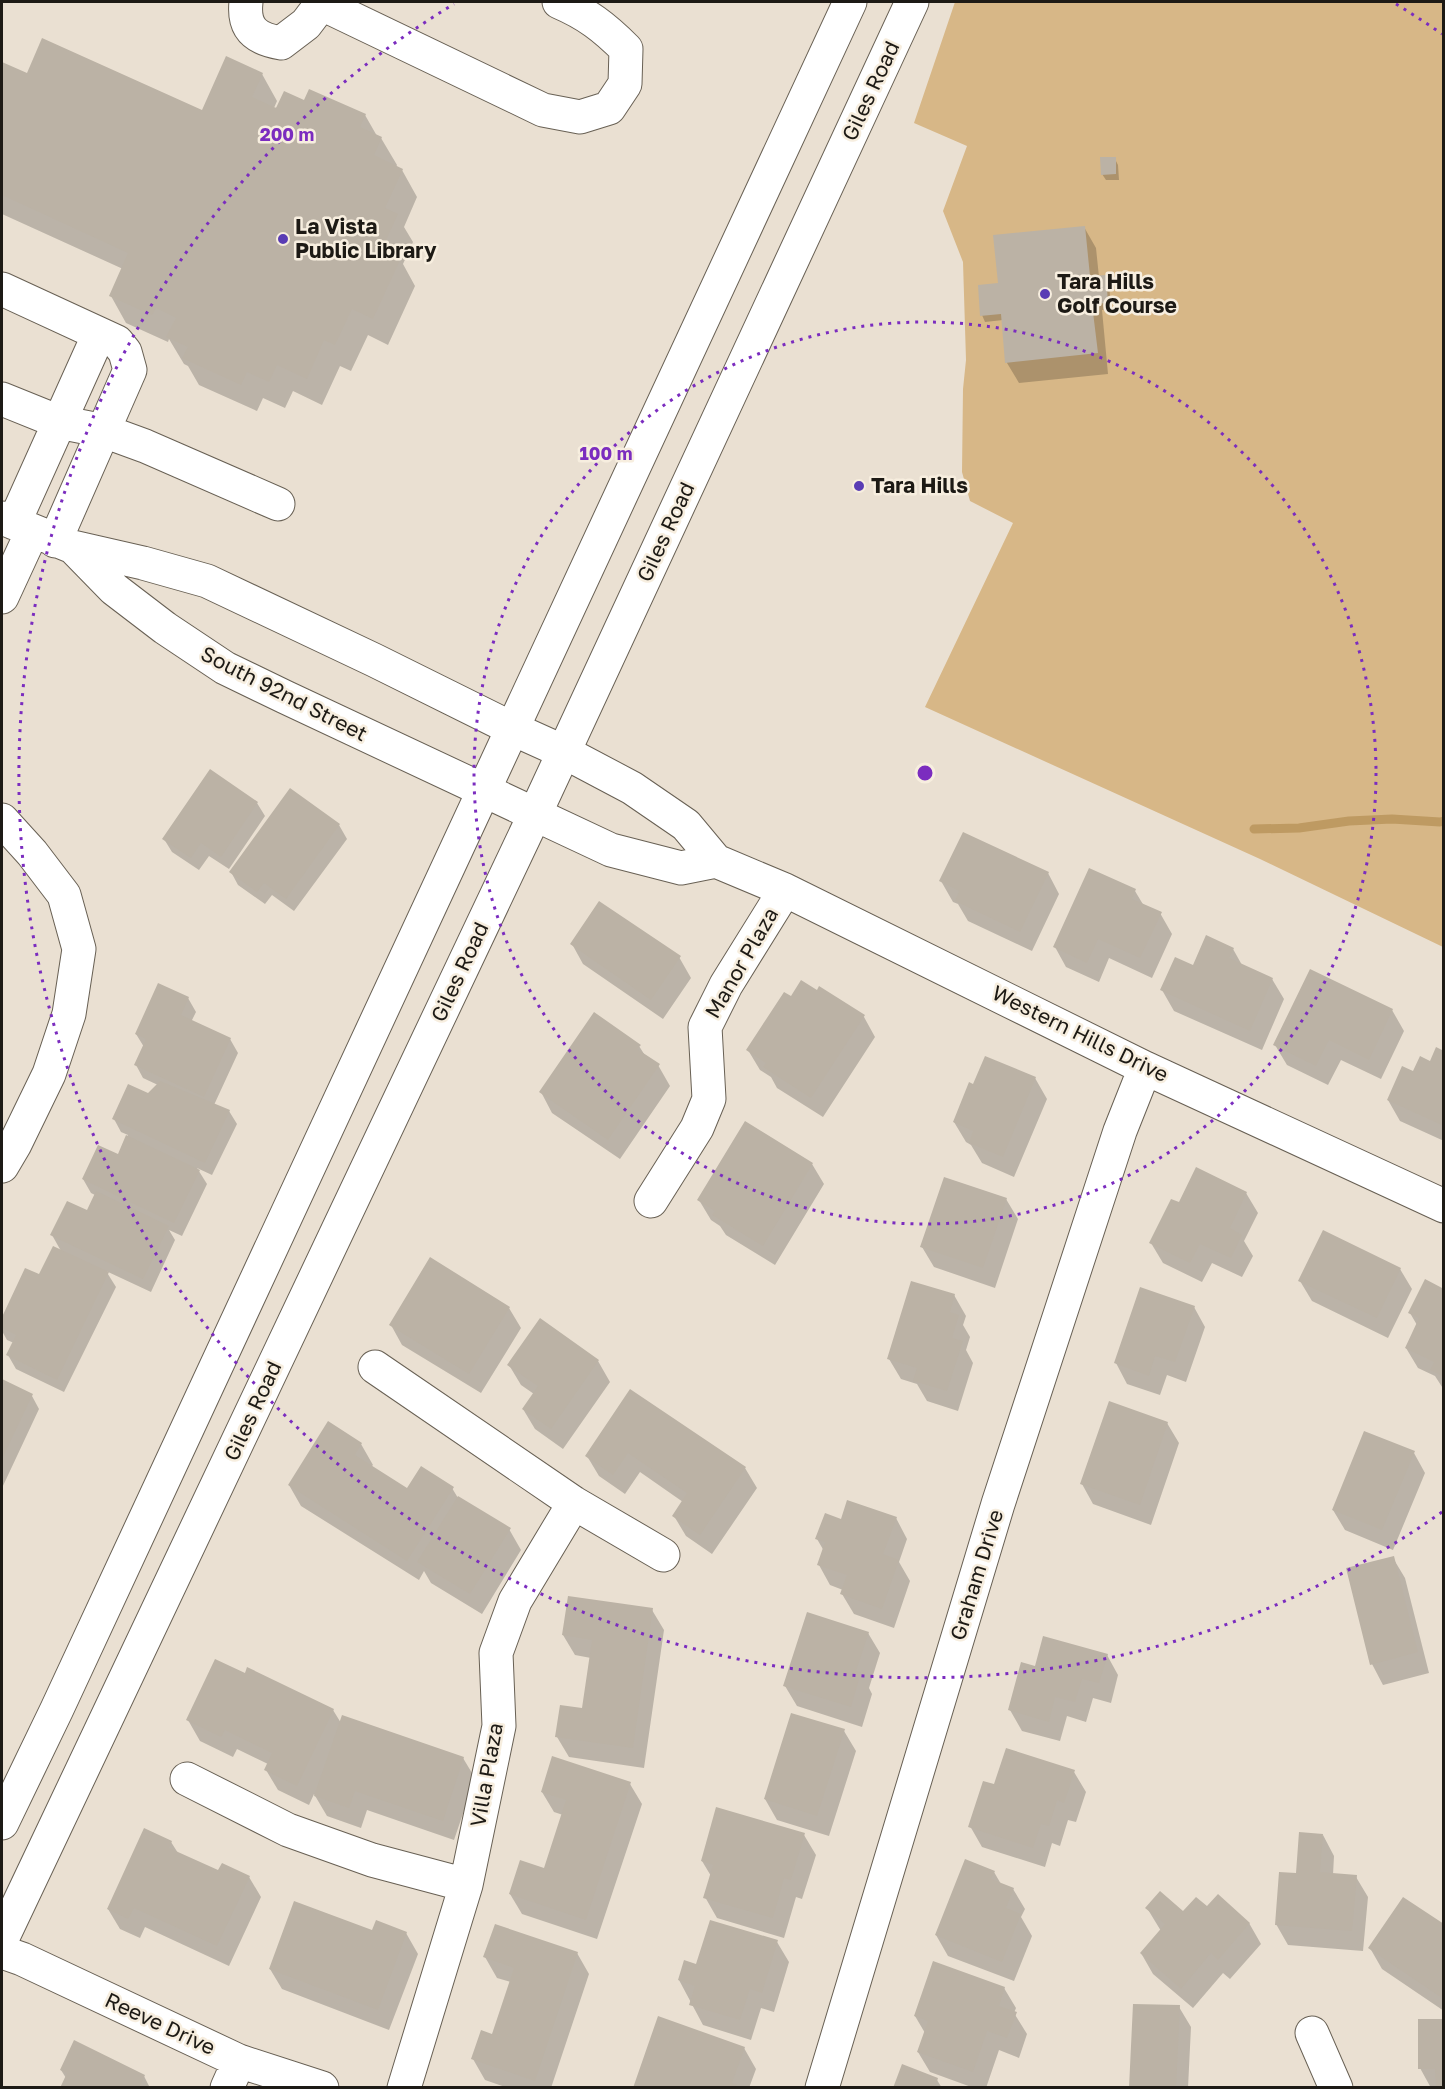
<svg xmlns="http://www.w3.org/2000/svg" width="1445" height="2089" font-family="'Golos Text',sans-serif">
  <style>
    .green { fill: #d7b787 }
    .shadow { fill: #0003 }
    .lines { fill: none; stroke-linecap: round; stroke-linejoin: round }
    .stream { stroke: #be9a62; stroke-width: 9 }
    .building { fill: #bbb2a5 }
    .minor-casing { stroke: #686054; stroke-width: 35 }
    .major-casing { stroke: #686054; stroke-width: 35 }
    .minor { stroke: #fff; stroke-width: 33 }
    .major { stroke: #fff; stroke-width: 33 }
    .ring { fill: none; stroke: #7b2cbf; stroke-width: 3; stroke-dasharray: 3 6 }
    .poi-dot { fill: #593cb4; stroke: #f7eedf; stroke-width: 2 }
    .labels { text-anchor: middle; stroke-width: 5; stroke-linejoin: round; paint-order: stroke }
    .street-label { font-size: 21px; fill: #1d1a15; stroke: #f7eedf }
    .poi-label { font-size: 21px; font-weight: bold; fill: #1d1a15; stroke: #f7eedf; text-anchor: start }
    .centre { fill: #7b2cbf; stroke: #f7eedf; stroke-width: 3 }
    .ring-label { font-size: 18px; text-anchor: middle; font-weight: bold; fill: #7b2cbf; stroke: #f7eedf; stroke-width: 5; stroke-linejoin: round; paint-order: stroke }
  </style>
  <rect width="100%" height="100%" fill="#eae0d2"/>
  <!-- green -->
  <path class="green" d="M955,2H1443V947L1260,859L925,707L1013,523L970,501L962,472L963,389L966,360L963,262L943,211L967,146L914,123Z"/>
  <!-- shadow -->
  <path class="shadow" d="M2,63L27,75L202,112L262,74L277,101L274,108L305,102L365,115L377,136L381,138L397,165L396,167L402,170L417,197L404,227L413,242L403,264L415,286L388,345L368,335L351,371L340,366L322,405L293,391L285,408L263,398L257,411L199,385L188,366L184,364L169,339L168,342L126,323L111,296L123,269L2,214Z
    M1115,159L1118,165L1119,180H1106L1102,174Z
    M1084,227L1096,248L1099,277L1105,276L1109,283L1111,309L1102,310L1108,374L1019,383L1007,363L1003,320L985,322L982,315L999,285Z
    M257,803L265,816L229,869L209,856L199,870L172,852L164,839Z
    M339,825L347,839L294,911L272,895L265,904L238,885L231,872Z
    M1048,873L1059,894L1032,951L968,921L958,904L953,902L941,881Z
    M1135,891L1144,906L1160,913L1172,934L1152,978L1109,958L1099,982L1066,967L1055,947Z
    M572,944L679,957L691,978L663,1019L583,964Z
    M1233,949L1242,965L1272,979L1284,999L1262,1050L1174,1011L1162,990L1193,967Z
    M188,998L196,1012L191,1022L230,1039L238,1053L214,1105L229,1111L237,1124L212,1175L197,1168L207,1184L182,1236L169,1230L175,1240L151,1292L106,1271L116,1287L64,1392L16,1369L8,1355L14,1343L7,1340L2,1331V1320L26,1270L40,1276L61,1251L52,1235L87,1212L95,1195L91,1193L83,1179L118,1156L128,1135L121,1132L114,1119L148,1095L158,1085L143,1078L136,1065L144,1047L136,1034Z
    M791,998L864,1017L875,1037L823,1117L777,1088L771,1077L760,1070L748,1050Z
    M1392,1010L1404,1031L1381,1079L1341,1060L1328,1085L1287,1065L1275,1045Z
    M639,1046L646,1057L658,1065L670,1086L620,1159L552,1113L541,1092Z
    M1444,1052V1141L1400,1121L1388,1100Z
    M1035,1078L1047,1099L1014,1177L982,1163L971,1145L966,1142L954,1122L973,1086Z
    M812,1164L824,1184L775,1265L726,1235L720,1226L711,1220L699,1200Z
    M1246,1193L1258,1213L1244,1241L1253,1256L1242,1277L1212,1263L1202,1282L1163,1263L1151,1243Z
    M1006,1199L1018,1219L995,1288L934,1267L922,1247Z
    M1400,1269L1412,1289L1388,1338L1312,1301L1300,1281Z
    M1444,1290V1390L1435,1376L1418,1368L1406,1348L1417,1325L1410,1313Z
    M954,1295L966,1316L963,1325L970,1337L966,1350L973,1363L958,1411L927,1401L917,1384L901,1379L889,1359Z
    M1194,1307L1205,1327L1186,1382L1167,1375L1160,1395L1127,1384L1116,1363Z
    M509,1308L521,1328L481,1393L402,1345L391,1325Z
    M540,1320L598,1361L610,1382L563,1449L535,1429L523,1409L534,1394L521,1385L509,1365Z
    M2,1381L32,1396L39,1409L2,1488Z
    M630,1391L745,1468L757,1488L712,1554L686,1536L674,1516L683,1502L640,1472L625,1494L599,1476L587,1456Z
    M1167,1423L1179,1443L1151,1525L1093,1504L1082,1484Z
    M361,1444L373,1465L371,1467L408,1490L452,1488L458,1498L509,1529L521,1550L482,1614L431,1583L424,1571L419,1580L301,1506L289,1485Z
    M1414,1453L1425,1473L1393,1550L1345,1530L1333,1510Z
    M896,1518L907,1539L899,1562L910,1581L894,1628L854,1614L842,1594L843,1590L830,1585L819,1565L824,1551L817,1539L842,1521Z
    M1393,1558L1405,1578L1429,1673L1383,1685L1372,1664Z
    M652,1610L664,1630L644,1768L569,1757L557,1737L583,1710L591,1658L575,1655L563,1635Z
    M868,1633L880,1653L869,1688L872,1694L862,1727L797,1706L785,1686Z
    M1107,1655L1118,1675L1111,1703L1093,1698L1086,1722L1067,1716L1060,1741L1022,1731L1010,1710L1036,1668Z
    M246,1675L333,1710L341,1723L463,1758L475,1778L454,1840L367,1810L361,1828L327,1816L314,1794L309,1805L278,1790L266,1770L268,1764L237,1749L233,1757L200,1741L188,1720Z
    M844,1731L856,1751L829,1836L777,1820L765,1799Z
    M1074,1772L1086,1792L1076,1822L1068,1820L1060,1846L1052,1843L1045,1867L982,1847L970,1826L995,1786Z
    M630,1784L642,1804L597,1939L522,1914L510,1894L545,1870L563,1815L554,1812L542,1792Z
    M804,1835L816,1855L802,1899L796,1897L784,1938L717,1918L705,1897L711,1876L702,1861Z
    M1323,1835L1334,1856L1333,1875L1356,1877L1368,1897L1363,1951L1288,1945L1276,1924L1297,1875Z
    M171,1842L178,1853L219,1872L249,1877L261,1897L229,1966L145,1927L140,1938L120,1929L108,1909Z
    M994,1872L1001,1884L1013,1889L1025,1909L1021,1917L1032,1936L1014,1981L948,1956L936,1935Z
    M1147,1908L1184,1914L1207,1908L1249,1923L1261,1944L1230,1979L1223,1973L1193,2008L1153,1974L1141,1953L1161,1931Z
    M1444,1926V2011L1382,1969L1370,1948Z
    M373,1932L406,1933L418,1954L389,2030L282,1989L270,1969Z
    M777,1942L789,1962L774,2012L761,2008L751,2040L703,2025L679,1980L697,1966Z
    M577,1953L589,1974L551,2088H508L485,2080L473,2059L493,2036L511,1982L497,1978L485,1957Z
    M1004,1988L1016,2008L1014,2013L1027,2034L1019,2058L999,2050L986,2088H974L930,2072L918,2052L925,2033L915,2016Z
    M1179,2007L1191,2027L1188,2088H1131Z
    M1444,2020V2088H1431L1420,2068Z
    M744,2048L756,2069L749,2088H635Z
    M61,2070L144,2076L150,2088H62L66,2078Z
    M937,2080L942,2088H894Z"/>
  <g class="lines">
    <!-- stream -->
    <path class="stream" d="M1254,829L1299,828L1349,821L1392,819L1440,822L1444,821"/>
  </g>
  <!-- building -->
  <path class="building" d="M42,38L202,110L226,56L263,73L252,97L276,108L284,91L304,100L309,89L366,114L360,127L382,137L374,155L403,169L385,208L398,214L382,249L401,258L373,319L352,309L335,345L324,340L307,379L277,365L269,382L247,372L241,385L182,358L188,347L166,337L176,318L156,308L152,315L109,296L128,253L2,195V62L27,73Z
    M1100,157H1116V174L1101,175Z
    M1085,226L1090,276L1106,275L1108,303L1092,304L1098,353L1005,363L1001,314L980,316L978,285L998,283L993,235Z
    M210,769L258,802L221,857L201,843L191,858L162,839Z
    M290,788L340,824L286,899L264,883L257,892L229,872Z
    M963,832L1049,872L1020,932L955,901L959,891L939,881Z
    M1089,868L1136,889L1132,899L1162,912L1140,958L1098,939L1087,963L1053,947Z
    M599,901L681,956L651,1000L570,944Z
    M1206,935L1234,948L1229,958L1273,978L1250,1031L1160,990L1175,957L1193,965Z
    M1310,969L1393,1009L1369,1060L1329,1040L1316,1066L1273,1045Z
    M801,980L817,990L819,986L865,1015L811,1098L763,1067L766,1063L746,1050L784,992L791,996Z
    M158,983L189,997L181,1015L231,1038L204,1097L134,1065L146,1039L135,1034Z
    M594,1012L641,1045L637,1049L660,1064L608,1140L539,1092Z
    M1436,1047L1444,1051V1126L1387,1100L1402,1066L1413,1071L1420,1056L1430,1061Z
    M985,1056L1036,1077L1003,1157L969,1143L973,1131L953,1122L969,1082L973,1084Z
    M160,1081L230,1110L205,1163L112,1119L128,1084L148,1093Z
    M745,1121L813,1163L763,1246L712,1215L715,1211L697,1200Z
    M126,1135L200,1170L174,1223L82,1179L98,1145L118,1154Z
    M1196,1167L1247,1192L1230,1228L1242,1235L1231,1258L1200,1244L1190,1263L1149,1243L1171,1199L1179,1202Z
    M944,1177L1007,1198L983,1268L920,1247Z
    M96,1191L169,1226L143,1279L50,1235L67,1201L87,1210Z
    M1323,1230L1401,1268L1377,1318L1298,1281Z
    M53,1246L109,1272L57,1380L6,1355L16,1335L2,1328V1317L25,1268L39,1274Z
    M430,1257L510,1307L469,1374L389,1325Z
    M1425,1279L1444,1289V1377L1430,1370L1434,1362L1405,1348L1419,1318L1408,1313Z
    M911,1281L955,1294L950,1312L959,1315L952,1338L963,1341L947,1391L913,1381L917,1368L887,1359Z
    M1140,1287L1195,1306L1175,1362L1155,1356L1149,1376L1114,1363Z
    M540,1318L599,1360L551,1429L522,1409L538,1386L507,1365Z
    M2,1379L33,1394L2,1459Z
    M630,1389L746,1467L700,1535L672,1516L687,1493L628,1453L613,1475L585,1456Z
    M1109,1401L1168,1422L1140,1505L1080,1484Z
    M328,1421L362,1443L355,1455L407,1488L421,1466L454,1487L407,1561L288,1485Z
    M1364,1431L1415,1451L1382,1530L1332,1510Z
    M458,1496L511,1528L470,1594L417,1562Z
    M847,1500L897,1517L883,1554L899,1560L882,1609L840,1594L847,1575L817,1565L825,1542L815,1539L825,1513L841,1519Z
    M1394,1556L1418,1652L1370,1665L1346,1568Z
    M568,1596L653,1608L633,1748L555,1737L560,1705L582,1708L592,1640L562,1635Z
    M807,1612L869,1632L856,1671L861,1672L851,1707L783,1686Z
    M1043,1636L1108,1654L1099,1683L1082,1679L1075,1702L1055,1697L1049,1722L1008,1710L1021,1662L1035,1666Z
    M215,1659L245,1673L247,1667L334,1709L297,1786L264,1770L272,1753L225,1730L221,1737L186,1720Z
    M791,1713L845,1729L817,1816L764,1799Z
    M342,1715L464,1757L443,1821L355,1791L349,1808L314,1796Z
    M1006,1748L1075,1770L1064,1803L1057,1800L1049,1826L1041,1824L1033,1848L968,1827L983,1781L994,1784Z
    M552,1756L631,1782L586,1920L509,1894L520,1860L544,1868L566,1800L541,1792Z
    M716,1807L805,1833L791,1880L784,1878L773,1918L703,1898L713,1865L701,1861Z
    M144,1828L172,1841L169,1848L218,1870L222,1863L250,1876L217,1946L134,1908L128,1919L107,1909Z
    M1299,1832L1323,1834L1320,1872L1357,1875L1352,1931L1275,1925L1279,1872L1296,1873Z
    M965,1859L995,1871L991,1879L1014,1888L1006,1908L1021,1914L1002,1962L935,1935Z
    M1160,1891L1183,1911L1196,1897L1207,1906L1218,1894L1250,1923L1218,1960L1211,1953L1181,1989L1140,1953L1165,1924L1145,1908Z
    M1403,1897L1444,1924L1442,1998L1368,1948Z
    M294,1901L372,1930L376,1920L407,1932L378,2010L269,1969Z
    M710,1920L778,1940L762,1993L750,1989L740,2020L689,2005L695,1986L678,1980L684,1960L696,1964Z
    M495,1924L578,1952L535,2081L471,2059L481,2030L492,2034L514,1968L483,1957Z
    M933,1961L1005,1987L999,2006L1017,2012L1007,2038L987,2031L973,2072L917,2052L928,2021L914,2016Z
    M1133,2004L1180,2005L1176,2088H1129Z
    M658,2016L745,2047L732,2083L737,2084L735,2088H633Z
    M1418,2019H1444V2088H1436L1435,2069H1418Z
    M74,2040L145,2075L139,2088H60L67,2073L60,2070Z
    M902,2064L938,2078L935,2088H893Z"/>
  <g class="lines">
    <defs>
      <path id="minor" d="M246,2C243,29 256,39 281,43L306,24L322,3
        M318,2L543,110L580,117L609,108L625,84L626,49C604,27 587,14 559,2
        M2,289L117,342L125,352L130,370L55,541
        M2,399L59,422L104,431L145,446L278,504
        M2,518L73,547L143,563L207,581L374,660L513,729L564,752L632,788L686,825L716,861L785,890L1145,1068L1444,1206
        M14,523L99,334
        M73,547L114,589L165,628L225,668L285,697L611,850L681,868L716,861
        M2,597L32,532
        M2,820L32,853L64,895L79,949L69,1014L49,1074L15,1144L2,1166
        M651,1201L697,1128L709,1099L705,1027L726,985L785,890
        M375,1367L574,1503L663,1555
        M187,1779L288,1830L372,1860L466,1885
        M2,1952L22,1959L239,2061L322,2088
        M1312,2033L1336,2088
        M227,2088L239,2061
        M404,2088L466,1885L499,1726L496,1653L515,1601L574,1503
        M822,2088L998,1504L1120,1131L1145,1068"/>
      <path id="major" d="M2,1823L57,1709L850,2
        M2,1939L535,814L912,2"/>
    </defs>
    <!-- minor casing -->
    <use href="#minor" class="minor-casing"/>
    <!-- major casing -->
    <use href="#major" class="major-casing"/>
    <!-- minor -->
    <use href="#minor" class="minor"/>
    <!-- major -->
    <use href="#major" class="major"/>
  </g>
  <!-- distance rings -->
  <g class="ring">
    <circle cx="925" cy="773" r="451"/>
    <path d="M1442 1512A902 902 0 1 1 454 4M1396 4A902 902 0 0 1 1442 34"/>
  </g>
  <!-- markers -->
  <g class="poi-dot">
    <circle cx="283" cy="239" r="6"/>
    <circle cx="1045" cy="294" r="6"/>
    <circle cx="859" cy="486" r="6"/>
  </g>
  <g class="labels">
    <!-- street labels -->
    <g class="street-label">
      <text transform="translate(871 91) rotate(-65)" y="7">Giles Road</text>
      <text transform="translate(666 532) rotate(-65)" y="7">Giles Road</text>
      <text transform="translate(284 694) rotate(27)" y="7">South 92nd Street</text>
      <text transform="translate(742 963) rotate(-60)" y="7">Manor Plaza</text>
      <text transform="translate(460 972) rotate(-65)" y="7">Giles Road</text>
      <text transform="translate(1080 1034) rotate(26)" y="7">Western Hills Drive</text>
      <text transform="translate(253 1411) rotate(-65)" y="7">Giles Road</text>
      <text transform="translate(977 1575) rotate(-73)" y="7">Graham Drive</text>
      <text transform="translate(487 1775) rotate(-80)" y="7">Villa Plaza</text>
      <text transform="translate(160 2024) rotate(25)" y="7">Reeve Drive</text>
    </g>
    <!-- poi labels -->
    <g class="poi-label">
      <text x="295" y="234">La Vista<tspan x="295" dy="24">Public Library</tspan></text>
      <text x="1057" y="289">Tara Hills<tspan x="1057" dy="24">Golf Course</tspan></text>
      <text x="871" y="493">Tara Hills</text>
    </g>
  </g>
  <circle cx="925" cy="773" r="9" class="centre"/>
  <g class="ring-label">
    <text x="287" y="141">200 m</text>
    <text x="606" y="460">100 m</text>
  </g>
  <!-- border -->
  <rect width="1445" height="2089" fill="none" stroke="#1d1a15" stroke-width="6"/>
</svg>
